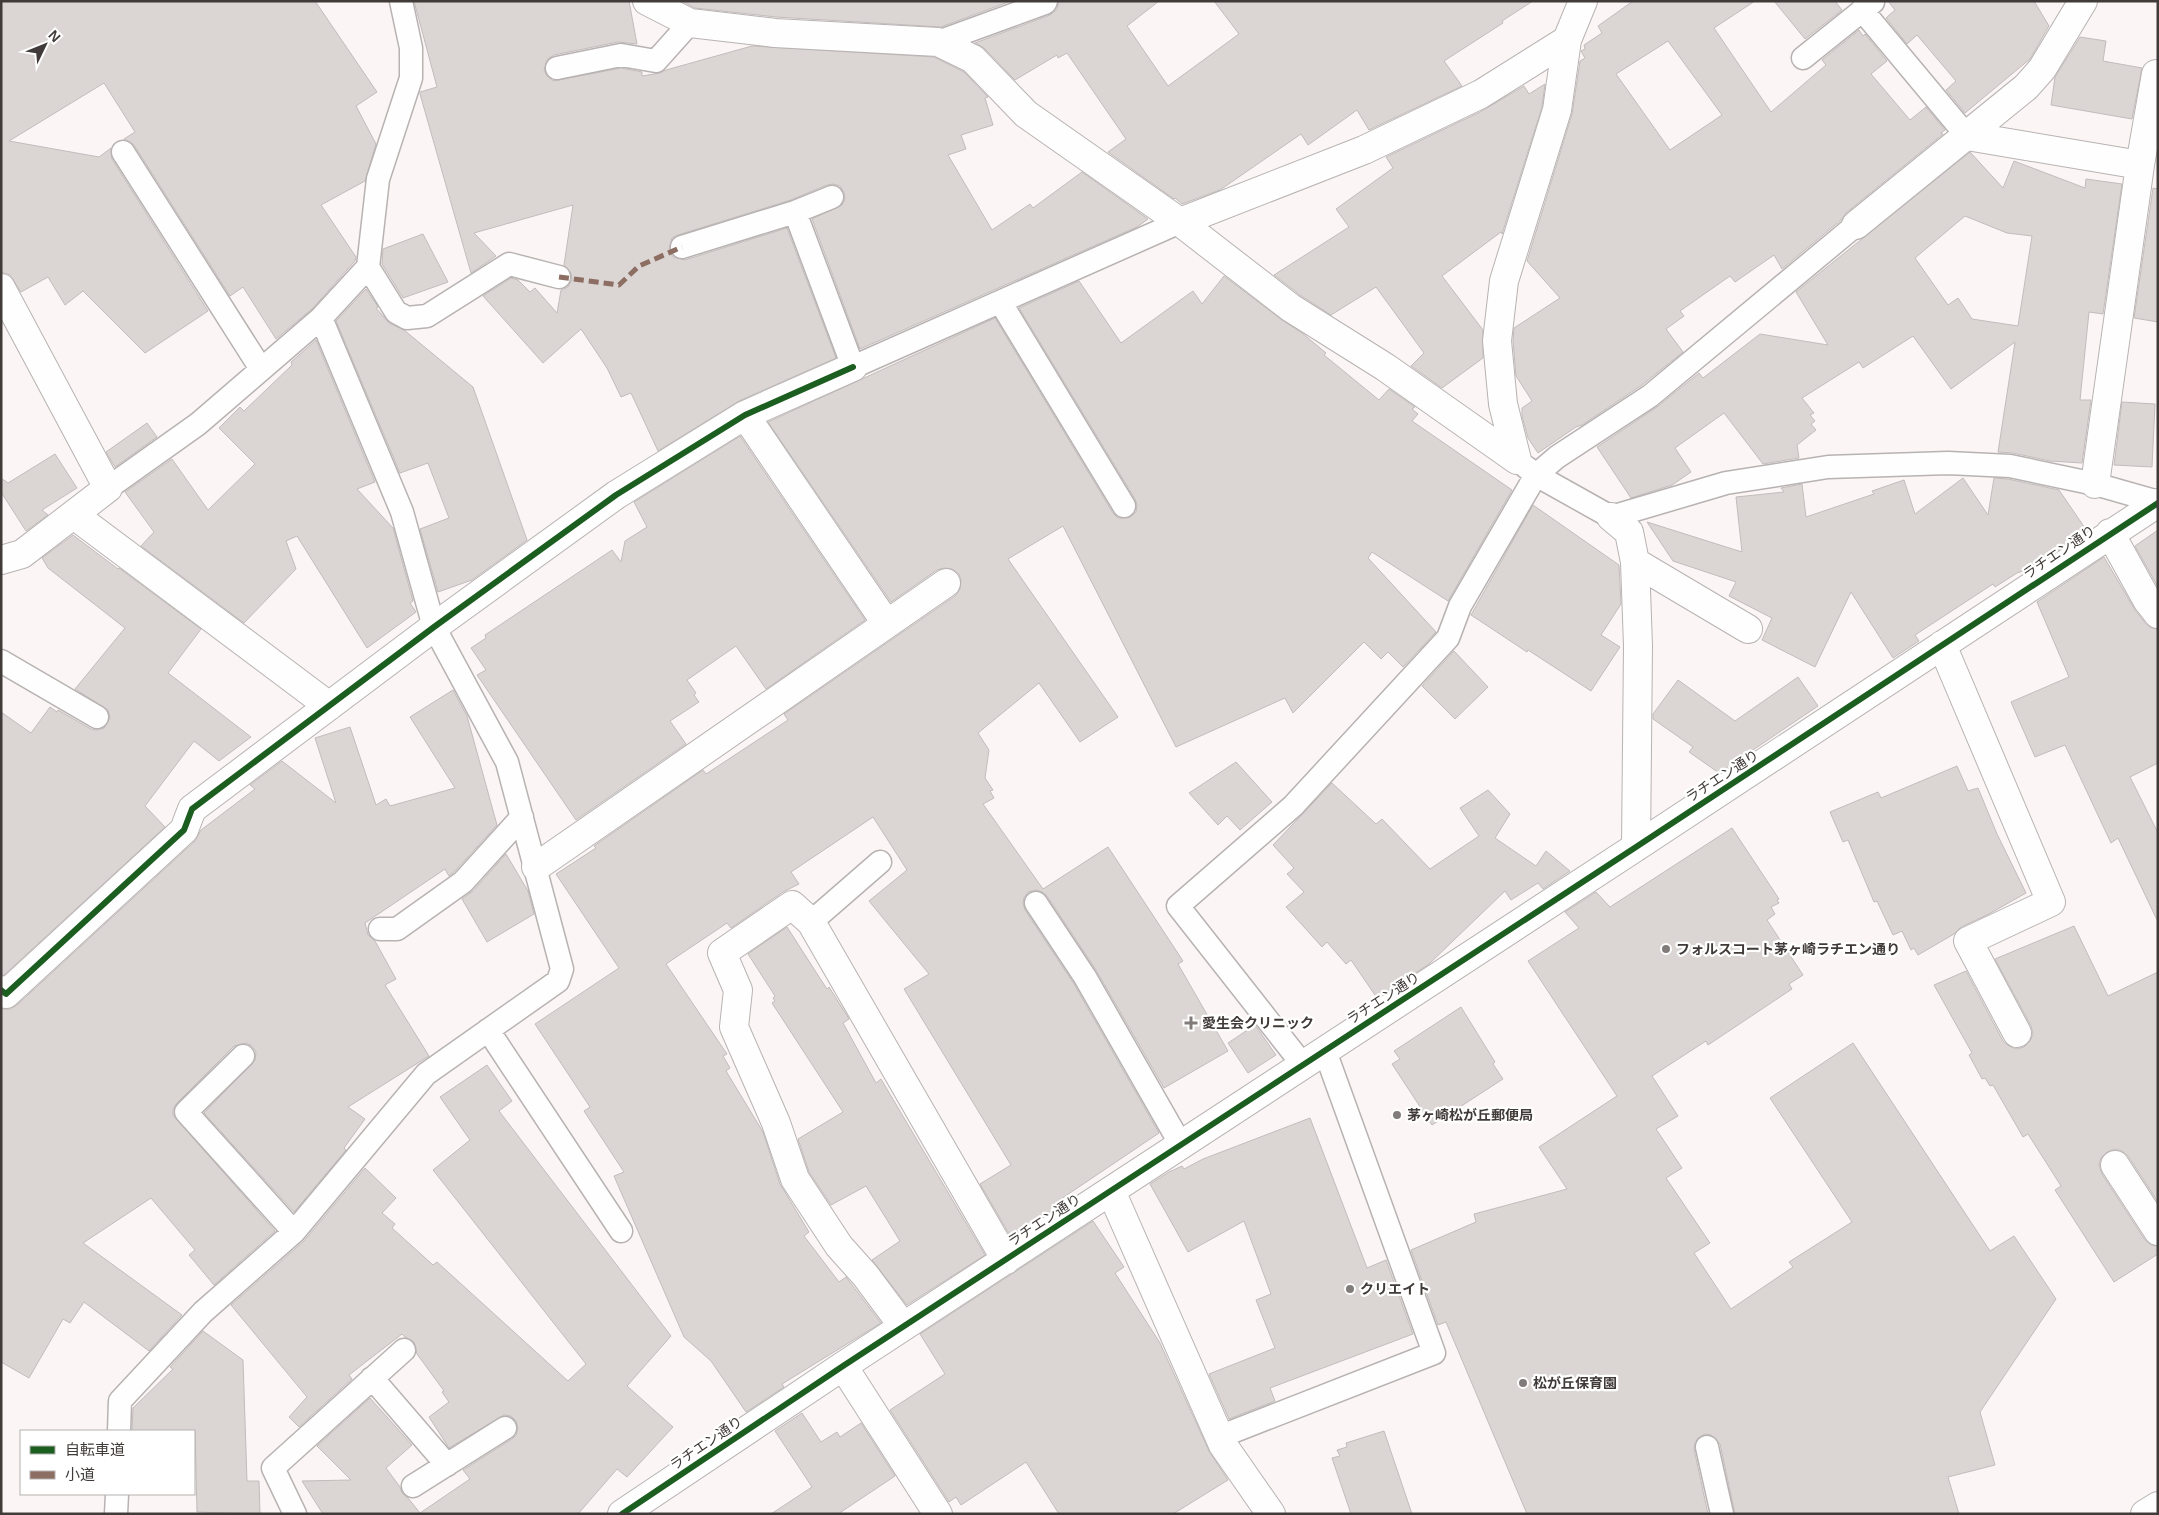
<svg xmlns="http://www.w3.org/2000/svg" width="2159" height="1515" font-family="Helvetica,'Noto Sans JP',sans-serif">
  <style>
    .building { fill: #dbd6d4; stroke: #c2bdbc; fill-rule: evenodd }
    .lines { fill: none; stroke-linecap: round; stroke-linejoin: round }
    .lane-casing { stroke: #b8b3b2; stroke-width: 25 }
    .street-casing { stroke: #b8b3b2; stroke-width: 30 }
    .lane { stroke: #fefefe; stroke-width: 22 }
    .street { stroke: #fefefe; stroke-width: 28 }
    .quiet { stroke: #8d6e63; stroke-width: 5; stroke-dasharray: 10 5; stroke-linecap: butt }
    .cycleway-casing { stroke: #fff; stroke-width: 9 }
    .cycleway { stroke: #1b5e20; stroke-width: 6 }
    .poi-dot { fill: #817c7a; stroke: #fff; stroke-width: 2 }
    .labels { text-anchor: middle; stroke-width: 4.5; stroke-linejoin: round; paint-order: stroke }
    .street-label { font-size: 14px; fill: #403b38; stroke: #fff }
    .poi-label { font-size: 14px; font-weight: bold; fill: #403b38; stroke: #fff; text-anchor: start }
  </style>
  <rect width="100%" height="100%" fill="#fbf6f5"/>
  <!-- building -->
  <path class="building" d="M1,1H315L377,92L356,106L376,144L365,181L321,205L356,257L355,261L312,309L276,339L243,287L230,296L134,145L124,139L135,132L104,83L9,141L99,157L111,148L112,159L208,311L145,353L83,291L65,305L48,277L21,292L10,275L1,272Z
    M414,1H629L637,44L618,42L554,55L548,59L544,70L547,76L553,81L621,68L642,72V76L660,73L666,70L752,46L934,57L964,72L988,97L985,98L993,125L961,135L966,149L948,155L992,230L1030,204L1033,208L1082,172L1148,219L1137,227L860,349L812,219L842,205L845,199L844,193L840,186L833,184L827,185L791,200L678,235L672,238L669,250L673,257L685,260L787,228L836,358L739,401L658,451L631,393L621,397L607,368L581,329L543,363L483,296L511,278L518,280L530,292L535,288L557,313L561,290L568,287L572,280L571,273L564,265L573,205L474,233L496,256L471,273L420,94V92L437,87Z
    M682,1H1011L941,27L776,17L695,8Z
    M1059,1H1159L1127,26L1168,86L1239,34L1214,1H1533L1502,21L1503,23L1444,61L1462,86L1369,130L1357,110L1308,145L1301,134L1220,190L1182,204L1175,198L1174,199L1108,152L1126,139L1067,53L1058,58L1057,55L1015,80L984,48L975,43L1050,15L1057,9Z
    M1633,1H1755L1714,28L1771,112L1826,65L1822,60L1859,30L1863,36L1865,34L1887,61L1871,74L1910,120L1926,107L1945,130L1941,133L1943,134L1846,213L1841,220L1782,269L1774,255L1735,282L1730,276L1680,311L1684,316L1666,329L1683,352L1642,385L1582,425L1576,427L1538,453L1528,438L1522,416V408L1532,401L1516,376L1513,341L1514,328L1560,298L1527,261L1572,114L1580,61L1585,58L1581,51L1585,49L1584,45L1602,33L1598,26ZM1668,41L1722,115L1670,150L1616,74Z
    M1774,1H1835L1842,10L1805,39Z
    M1888,1H2034L2049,26L2030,59L1965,113L1946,90L1956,81L1917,35L1907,44L1886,18L1895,10Z
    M2080,37L2106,41L2103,61L2142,68L2132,119L2051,105L2055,77Z
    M1545,84L1542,107L1502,234L1501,232L1442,276L1483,330V358L1442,388L1411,366L1424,353L1376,287L1331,315L1300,295L1274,275L1349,227L1336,209L1393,168L1386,157L1480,112L1524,86L1529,94Z
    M1970,152L2003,188L2014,161L2085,188L2086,179L2122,184L2103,314L2089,312L2080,400H2091L2082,463L2050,461L2013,453L1998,452L2015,342L1951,389L1913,336L1863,368L1859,362L1802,398L1814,413L1810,415L1815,421L1811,424L1816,430L1797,445L1799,458L1763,464L1724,413L1675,448L1691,472L1672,485L1631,498L1597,447L1657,407L1699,373L1703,378L1760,334L1828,345L1796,292ZM1965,216L2007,233L2032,236L2018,326L1972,319L1958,298L1948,305L1915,258Z
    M2153,188L2158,189V322L2134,318Z
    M423,234L448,282L403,298L382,264L383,249Z
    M1224,276L1282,320L1302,333L1326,353L1324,355L1379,400L1389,389L1415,407L1412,409L1418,414L1412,421L1512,490L1448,601L1372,552L1368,558L1436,632L1403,667L1388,652L1381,659L1364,642L1293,713L1285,698L1176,747L1063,526L1008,559L1118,717L1080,742L1039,683L978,733L989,750L985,778L993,790L990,791L994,798L983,804L1043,889L1108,847L1183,961L1178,964L1228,1051L1164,1088L1096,970L1047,896L1042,892L1036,890L1028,892L1024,898L1023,903L1025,910L1074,984L1159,1133L1058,1201L1060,1205L1011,1237L980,1184L1011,1165L904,989L929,974L869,901L907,870L873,817L791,872L799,884L783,892L731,928L727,923L666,964L727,1054L723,1056L730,1068L726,1071L763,1132L780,1184L809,1232L804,1236L839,1282L846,1277L881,1323L782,1384L784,1387L746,1412L711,1361L684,1337L614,1176L624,1172L584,1111L590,1107L535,1024L619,968L556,874L596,848L594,846L703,770L706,774L788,720L784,714L955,596L960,589L961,581L959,574L952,569L944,568L937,570L891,602L768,422L995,318L1113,513L1118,518L1130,517L1136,512L1137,505L1135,499L1019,308L1079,281L1121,343L1193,291L1202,304Z
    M366,289L378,307L376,308L389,323L404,330L473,387L527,540L472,580L438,592L420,529L449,518L428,463L400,473L336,321Z
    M316,340L375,482L357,489L393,528L413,601L410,603L416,612L367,648L297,536L286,541L296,569L244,623L141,546L154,532L125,492L172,459L208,510L255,464L219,428L240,407L244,411L292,365L291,362Z
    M2122,402L2155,404L2152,467L2114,465Z
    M147,423L157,437L115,467L106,452Z
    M740,436L865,620L766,689L736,646L687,680L696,693L694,695L699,702L670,721L686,744L576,820L477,675L486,670L471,648L486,638L485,635L612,550L621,562L625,541L647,527L634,502Z
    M55,454L77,488L42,510L48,515L26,531L1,492V478L8,483Z
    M1963,478L1988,515L1994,478L2008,479L2059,490L2087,531L2024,573L2023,571L2017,573L1995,587L1993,584L1915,635L1919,641L1893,658L1851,592L1815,667L1762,640L1772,618L1729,596L1736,582L1673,561L1647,522L1742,552L1736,497L1784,492L1781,488L1802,484L1806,517L1874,494L1872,491L1904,480L1915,514Z
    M1533,505L1619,565L1621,604L1601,635L1620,647L1591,691L1528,650L1527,652L1471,615Z
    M2158,530V587L2135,546Z
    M73,535L118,569L119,568L201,629L168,673L251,737L219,761L194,741L145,806L165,827L4,975H1V712L31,733L50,707L57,712L58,710L91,729L97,730L104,728L110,718L108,710L75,689L125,628L48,568L42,558Z
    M2104,557L2135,610L2146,624L2152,628L2158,629V763L2130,777L2158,833V922L2118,838L2111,843L2065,745L2035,757L2011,702L2069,677L2037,602Z
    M1454,651L1488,687L1455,719L1422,686Z
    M1798,677L1818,706L1719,773L1689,752L1693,747L1653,719V714L1678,680L1735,721Z
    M453,690L467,716L497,825L454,872L449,876L445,869L365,923L368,935L375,941L396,979L385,985L429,1056L348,1107L365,1119L344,1148L346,1150L294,1212L204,1113L255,1060L256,1052L252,1046L246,1043L234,1046L177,1103L173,1109V1115L275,1231L214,1285L189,1255L195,1250L151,1198L83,1243L182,1315L149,1351L84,1302L70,1323L63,1319L29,1378L1,1362V1009H10L17,1005L195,841L201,830L255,789L250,785L282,761L336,803L315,738L350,727L376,805L386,799L390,806L455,788L410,717Z
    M1236,762L1272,802L1240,830L1227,816L1218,825L1189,793Z
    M1957,766L1968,791L1978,788L1997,834L2026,893L1989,914L1961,927L1954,934L1918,955L1914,948L1911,950L1902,931L1893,935L1877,901L1874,902L1848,840L1843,842L1830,812L1878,792L1881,798Z
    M1332,783L1376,824L1382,819L1430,869L1479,836L1460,808L1488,790L1510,814L1495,838L1536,866L1546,851L1570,871L1543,889L1538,883L1511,900L1505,891L1429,964L1377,998L1351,960L1346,964L1327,942L1322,947L1286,907L1304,892L1287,874L1294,868L1273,845Z
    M1732,828L1779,899L1777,900L1779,903L1771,907L1775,914L1767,920L1803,975L1789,984L1792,989L1708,1045L1706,1041L1652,1076L1678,1116L1656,1129L1682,1168L1666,1178L1710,1243L1694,1253L1731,1309L1793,1267L1789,1262L1852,1222L1770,1098L1853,1043L1990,1251L2014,1236L2056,1299L1980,1412L1995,1465L1948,1477L1959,1514H1735L1720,1444L1711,1435L1705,1434L1698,1438L1695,1443L1694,1449L1708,1514H1527L1446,1322L1438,1325L1411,1250L1476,1222L1474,1214L1567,1189L1539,1147L1617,1096L1528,961L1579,928L1565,912L1596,892L1610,907Z
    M506,854L528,891L534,914L487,942L462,899L473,891Z
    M2074,926L2108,996L2158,972V1202L2128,1156L2122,1151L2115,1149L2107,1152L2101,1158L2099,1165L2102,1174L2145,1240L2151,1245L2158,1246V1254L2114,1282L2055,1190L2061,1186L2028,1134L2023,1137L1993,1085L1990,1086L1985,1078L1982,1079L1969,1055L1972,1053L1934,985L1966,971L2003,1041L2009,1046L2016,1049L2024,1047L2030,1041L2033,1034L2031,1026L1995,959Z
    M787,927L823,983L827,989L829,987L846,1014L849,1019L843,1023L876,1083L881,1079L985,1255L907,1305L872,1260L900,1241L866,1186L831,1205L809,1172L798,1139L843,1112L772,1003L775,1001L773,998L775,996L748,954Z
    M1461,1007L1495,1062L1493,1064L1503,1079L1432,1125L1392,1064L1400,1059L1394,1051Z
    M1255,1025L1276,1055L1248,1073L1228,1043Z
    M487,1065L512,1101L499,1111L671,1336L627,1386L673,1427L627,1477L617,1469L578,1514H323L302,1481L351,1480L317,1446L370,1398L412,1445L386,1468L400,1487L402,1493L408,1498L420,1513L470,1479L463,1470L512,1439L516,1435L518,1428L516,1421L511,1416L504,1415L449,1448L429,1417L449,1402L442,1392L444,1391L417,1354L414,1342L405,1337L402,1334L349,1375L352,1379L299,1427L289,1417L307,1397L231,1305L303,1242L365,1168L396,1198L382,1213L395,1224L392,1228L433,1265L437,1262L568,1381L586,1364L433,1170L470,1140L440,1097Z
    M1310,1118L1367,1268L1386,1260L1413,1334L1270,1388L1275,1401L1229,1419L1209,1374L1275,1348L1256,1300L1271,1294L1244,1221L1188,1252L1150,1184L1169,1172L1182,1166L1184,1169L1203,1159Z
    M1093,1221L1124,1267L1115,1273L1160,1343L1209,1451L1228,1480L1173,1514H1059L1026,1462L961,1505L956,1497L949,1502L890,1410L945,1374L920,1334Z
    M203,1331L243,1360L247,1481H259L260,1514L197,1512L195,1431H132L133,1408L173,1369L170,1367Z
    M802,1413L821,1442L837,1432L840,1437L861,1423L895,1476L838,1514H771L812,1487L775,1431Z
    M1384,1431L1412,1514H1351L1332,1458L1340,1456L1337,1450L1347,1447L1346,1443Z"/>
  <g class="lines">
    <defs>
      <path id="lane" d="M1862,10L1967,136
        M938,42L1045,3L1046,1
        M1803,58L1873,2
        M557,68L621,55L656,61L690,23
        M123,152L261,369
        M795,212L853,367L1180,222
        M682,247L795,212L832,197
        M368,267L396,312L407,318L427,316L509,264L559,277
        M1001,303L1124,506
        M1526,467L1536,475L1611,517L1726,483L1828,467L1948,463L2010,466L2095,484L2158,502
        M108,488L198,424L321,318L368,267L378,179L411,78V48L401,1
        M1,661L97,717
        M1036,903L1085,977L1181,1145
        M811,922L880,862
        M380,929H397L463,882L522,817
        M488,1030L621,1231
        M243,1056L186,1112L294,1232
        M1303,1065L1178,906L1293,806L1448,638L1460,606L1536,475L1557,457L1650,396L1856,225
        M372,1378L447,1465
        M119,1431L120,1401L203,1312L294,1232L426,1074L558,981L562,969L507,762L434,627L402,512L321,318
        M1219,1437L1434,1353L1325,1051
        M1707,1447L1722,1514
        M413,1486L505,1428
        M116,1514L117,1494
        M295,1514L273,1468L404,1350"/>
      <path id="street" d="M647,1L690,23L775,33L938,42L973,59L1026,114L1180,222L1291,308L1385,367L1517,460
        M1967,136L2140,165
        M1180,222L1364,150L1481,94L1567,40
        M1856,225L2026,87L2042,69L2083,1
        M1,288L108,488L22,554L1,560
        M745,415L886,623
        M1517,460L1503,404L1497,341L1504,281L1557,110L1567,40L1583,1
        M2095,484L2140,165L2156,74
        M74,515L329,706
        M1611,517L1629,532L1635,562L1748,629
        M2110,533L2147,600L2158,614
        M1635,562L1638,646L1636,847
        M1942,645L2051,902L1968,941L2017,1033
        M536,867L946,583
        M1,990L6,994L184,830L192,809L434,627L616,495L745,415L853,367
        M2115,1165L2158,1231
        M1111,1191L1223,1445L1271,1514
        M903,1326L865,1275L839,1246L795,1179L776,1123L734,1027L738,990L722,953L792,905L811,922L1006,1260
        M843,1366L938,1514
        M622,1514L843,1366L1636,847L2158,503
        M2145,1514L2158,1506"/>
    </defs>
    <!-- lane casing -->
    <use href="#lane" class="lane-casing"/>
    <!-- street casing -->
    <use href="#street" class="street-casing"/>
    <!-- lane -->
    <use href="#lane" class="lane"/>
    <!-- street -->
    <use href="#street" class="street"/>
    <!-- quiet -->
    <path class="quiet" d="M559,277L619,285L639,266L682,247"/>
    <defs>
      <path id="cycleway" d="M1,990L6,994L184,830L192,809L434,627L616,495L745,415L853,367
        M622,1514L843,1366L1636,847L2158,503"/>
    </defs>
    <!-- cycleway casing -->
    <use href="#cycleway" class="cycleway-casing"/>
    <!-- cycleway -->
    <use href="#cycleway" class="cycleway"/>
  </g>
  <!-- markers -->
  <g class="poi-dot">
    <circle cx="1666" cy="949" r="5"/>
    <path d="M1188.5 1015.5h5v5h5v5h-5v5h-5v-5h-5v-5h5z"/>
    <circle cx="1397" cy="1115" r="5"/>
    <circle cx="1350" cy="1289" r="5"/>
    <circle cx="1523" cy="1383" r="5"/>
  </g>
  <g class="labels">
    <!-- street labels -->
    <g class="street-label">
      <text transform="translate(2059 552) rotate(-34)" y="5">ラチエン通り</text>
      <text transform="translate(1722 776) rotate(-33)" y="5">ラチエン通り</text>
      <text transform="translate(1383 998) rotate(-33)" y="5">ラチエン通り</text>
      <text transform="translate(1044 1220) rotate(-33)" y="5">ラチエン通り</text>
      <text transform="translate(706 1443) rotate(-34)" y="5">ラチエン通り</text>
    </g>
    <!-- poi labels -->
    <g class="poi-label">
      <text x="1676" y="954">フォルスコート茅ヶ崎ラチエン通り</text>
      <text x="1202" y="1028">愛生会クリニック</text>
      <text x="1407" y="1120">茅ヶ崎松が丘郵便局</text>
      <text x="1360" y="1294">クリエイト</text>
      <text x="1533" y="1388">松が丘保育園</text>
    </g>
  </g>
  <!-- border -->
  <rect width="2159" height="1515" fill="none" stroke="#403b38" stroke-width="5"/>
  <!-- legend -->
  <rect x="20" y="1430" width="175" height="65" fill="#ffffff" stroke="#b3b1af"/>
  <rect x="30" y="1446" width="25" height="8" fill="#1b5e20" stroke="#b3b1af"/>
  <text x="65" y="1455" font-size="15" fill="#403b38">自転車道</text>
  <rect x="30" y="1471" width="25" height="8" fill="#8d6e63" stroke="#b3b1af"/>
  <text x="65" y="1480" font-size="15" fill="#403b38">小道</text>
  <!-- north arrow -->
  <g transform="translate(45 45) rotate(47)" stroke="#ffffff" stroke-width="4" paint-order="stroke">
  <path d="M0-4L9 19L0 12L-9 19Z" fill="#403b38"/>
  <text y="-8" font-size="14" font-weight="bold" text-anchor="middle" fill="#403b38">N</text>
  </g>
</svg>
